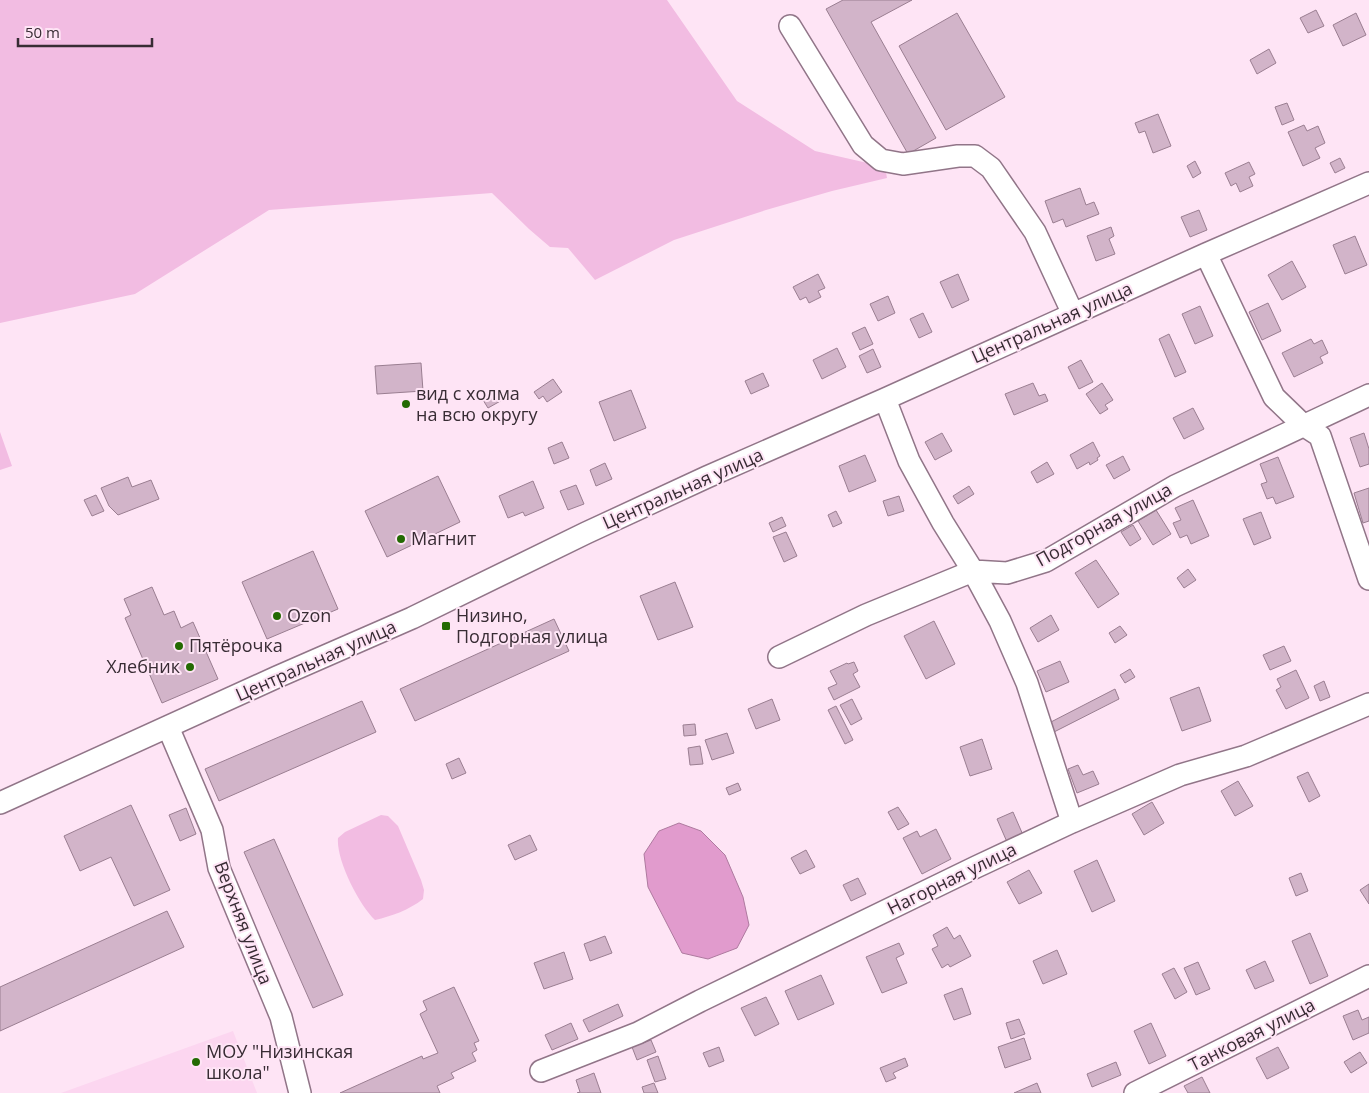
<svg xmlns="http://www.w3.org/2000/svg" width="1369" height="1093" font-family="'Open Sans',sans-serif">
  <style>
    .built { fill: #fcd6f0 }
    .green { fill: #f2bce2 }
    .water { fill: #e19bcd; stroke: #ae7a9f }
    .building { fill: #d2b4c9; stroke: #9a7e91 }
    .lines { fill: none; stroke-linecap: round; stroke-linejoin: round }
    .minor-casing { stroke: #917588; stroke-width: 24 }
    .minor { stroke: #fff; stroke-width: 21 }
    .poi-dot { fill: #236a02; stroke: #fee4f5; stroke-width: 2 }
    .labels { text-anchor: middle; stroke-width: 4; stroke-linejoin: round; paint-order: stroke }
    .street-label { font-size: 18px; fill: #382c34; stroke: #fee4f5 }
    .poi-label { font-size: 18px; fill: #382c34; stroke: #fee4f5; text-anchor: start }
  </style>
  <rect width="100%" height="100%" fill="#fee4f5"/>
  <!-- built -->
  <path class="built" d="M233,1031L257,1093H61Z"/>
  <!-- green -->
  <path class="green" d="M0,0H667L737,101L815,151L885,167L887,178L832,191L766,210L674,240L595,280L568,248L550,247L529,229L492,193L269,210L135,294L0,323Z
    M0,432L12,466L0,470Z
    M381,815L388,816L398,826L421,880L424,890L423,899C409,910 392,916 375,920C359,905 336,860 338,838L345,832Z"/>
  <!-- water -->
  <path class="water" d="M679,823L701,831L725,855L743,897L749,925L737,948L708,959L682,953L648,887L644,854L659,831Z"/>
  <!-- building -->
  <path class="building" d="M843,0H912L871,22L936,138L908,154L826,9Z
    M1316,10L1324,26L1308,33L1300,18Z
    M957,13L1005,97L946,130L899,46Z
    M1356,13L1366,35L1343,46L1333,25Z
    M1269,49L1276,63L1257,74L1250,60Z
    M1287,103L1294,120L1282,125L1275,107Z
    M1158,114L1171,146L1153,153L1145,131L1139,133L1135,123Z
    M1304,125L1307,131L1318,126L1325,143L1315,148L1320,158L1303,166L1288,132Z
    M1340,158L1345,168L1335,173L1330,163Z
    M1195,161L1201,173L1193,178L1187,166Z
    M1249,162L1255,174L1249,177L1253,186L1240,192L1236,183L1231,186L1225,173Z
    M1080,188L1086,205L1094,202L1099,214L1066,227L1063,219L1053,223L1045,201Z
    M1199,210L1207,230L1190,237L1181,217Z
    M1111,227L1114,236L1109,239L1115,254L1096,261L1087,236Z
    M1355,236L1367,265L1345,274L1333,245Z
    M1292,261L1306,287L1282,300L1268,275Z
    M818,274L825,288L818,291L821,297L809,303L806,297L800,300L793,287Z
    M958,274L969,300L952,308L940,282Z
    M888,296L895,313L878,321L870,304Z
    M1268,303L1281,331L1262,340L1249,312Z
    M1200,306L1213,336L1195,344L1182,314Z
    M923,313L932,332L919,338L910,319Z
    M865,327L873,344L860,350L852,333Z
    M1169,334L1186,372L1175,377L1159,339Z
    M1311,339L1314,344L1322,340L1328,353L1320,357L1323,363L1294,377L1282,353Z
    M837,348L846,367L822,379L813,360Z
    M873,349L881,367L867,373L859,356Z
    M1081,360L1093,382L1079,389L1068,367Z
    M421,363L423,391L377,394L375,366Z
    M763,373L769,386L751,394L745,381Z
    M553,379L562,392L547,402L543,396L539,399L534,392Z
    M1033,383L1039,396L1045,394L1048,401L1014,415L1005,394Z
    M1102,383L1113,400L1105,405L1108,409L1100,414L1086,394Z
    M631,390L646,428L614,441L599,402Z
    M500,391L504,399L488,408L483,400Z
    M1193,408L1204,429L1184,439L1173,418Z
    M942,433L952,451L935,460L925,442Z
    M1364,433L1369,449V464L1360,467L1350,438Z
    M562,442L569,458L554,464L548,448Z
    M1093,442L1100,456L1097,458L1098,460L1090,465L1089,462L1077,469L1070,455Z
    M865,455L876,481L849,492L839,466Z
    M1123,456L1130,470L1114,479L1106,465Z
    M1278,457L1294,497L1276,504L1273,497L1267,499L1261,484L1267,482L1260,464Z
    M1047,462L1054,474L1037,483L1031,472Z
    M605,463L612,479L596,486L590,470Z
    M438,476L460,522L387,557L365,511Z
    M128,477L132,487L151,480L159,499L118,515L109,506L101,488Z
    M533,481L544,508L525,516L523,512L508,518L499,496Z
    M576,485L584,504L568,510L560,491Z
    M969,486L974,494L958,504L953,496Z
    M1369,488V521L1363,523L1354,493Z
    M96,495L104,511L92,516L84,500Z
    M899,496L904,511L888,516L883,501Z
    M1193,500L1209,536L1191,544L1187,535L1180,538L1173,523L1181,520L1175,508Z
    M1156,510L1171,534L1153,545L1138,521Z
    M836,511L842,523L833,527L828,515Z
    M1261,512L1271,538L1254,545L1243,519Z
    M782,517L786,526L773,532L769,523Z
    M1133,525L1141,539L1130,546L1121,532Z
    M786,532L797,556L784,562L773,537Z
    M313,551L338,609L267,639L242,582Z
    M1096,560L1119,594L1098,608L1075,573Z
    M1188,569L1196,580L1184,588L1177,578Z
    M675,582L693,627L658,640L640,596Z
    M152,587L164,615L174,611L181,628L193,622L218,679L162,703L125,618L131,615L124,599Z
    M1051,615L1059,630L1038,642L1030,628Z
    M554,619L569,651L415,721L400,689Z
    M934,621L955,664L926,679L904,636Z
    M1120,626L1127,635L1115,643L1109,633Z
    M1284,646L1291,661L1270,670L1263,655Z
    M1060,661L1069,682L1046,692L1037,671Z
    M854,662L858,671L853,674L860,687L834,700L828,688L837,684L830,671L847,663L848,664Z
    M1130,669L1135,677L1125,683L1120,675Z
    M1296,670L1309,698L1286,709L1276,690L1281,687L1277,679Z
    M1324,681L1330,697L1320,701L1314,686Z
    M1199,687L1211,721L1182,731L1170,698Z
    M1115,689L1119,699L1054,732L1049,723Z
    M772,699L780,720L756,729L748,709Z
    M852,699L862,719L851,725L840,705Z
    M362,701L376,732L219,801L205,769Z
    M836,706L853,740L845,744L828,710Z
    M695,724L696,735L684,736L683,725Z
    M727,733L734,753L712,760L705,740Z
    M982,739L992,769L970,776L960,747Z
    M700,746L703,764L690,765L688,748Z
    M459,758L466,773L452,779L446,764Z
    M1078,765L1083,775L1093,771L1099,784L1077,793L1068,769Z
    M1308,772L1320,796L1309,802L1297,777Z
    M1238,781L1253,806L1235,816L1221,791Z
    M738,783L741,790L729,795L726,788Z
    M1152,802L1164,823L1144,835L1132,814Z
    M131,805L170,890L134,906L111,857L80,871L64,836Z
    M898,807L909,824L898,830L888,812Z
    M186,808L196,834L180,841L169,815Z
    M1013,812L1023,835L1007,842L997,819Z
    M936,829L951,859L922,874L903,838L917,831L920,837Z
    M530,835L537,850L515,860L508,845Z
    M274,839L343,995L313,1008L244,852Z
    M806,850L815,867L800,874L791,858Z
    M1097,860L1115,901L1092,912L1074,871Z
    M1029,870L1042,893L1019,904L1007,882Z
    M1301,873L1308,891L1296,896L1289,878Z
    M858,878L866,894L851,901L843,885Z
    M1369,884V904L1360,890Z
    M167,911L184,947L0,1031V987Z
    M947,927L954,939L960,935L971,956L950,967L948,964L942,968L932,949L938,946L933,935Z
    M1310,933L1328,976L1310,984L1292,941Z
    M605,936L612,953L590,961L584,944Z
    M899,943L904,954L896,958L907,983L882,993L866,957Z
    M1057,950L1067,974L1043,984L1033,961Z
    M564,952L573,979L544,989L534,963Z
    M1265,961L1274,981L1255,989L1246,970Z
    M1198,962L1210,989L1196,995L1184,968Z
    M1174,968L1187,992L1175,999L1162,974Z
    M821,975L834,1004L798,1020L785,991Z
    M454,987L479,1041L474,1043L477,1050L472,1053L476,1061L451,1073L454,1078L437,1086L440,1093H340L422,1056L423,1059L438,1053L420,1014L427,1010L423,1001Z
    M962,988L971,1014L954,1020L944,995Z
    M766,997L779,1024L755,1036L741,1008Z
    M618,1004L623,1016L589,1032L583,1020Z
    M1358,1010L1362,1020L1369,1017V1033L1353,1040L1343,1016Z
    M1019,1019L1025,1034L1011,1039L1006,1023Z
    M571,1023L578,1039L552,1050L545,1035Z
    M1151,1023L1166,1056L1149,1064L1134,1031Z
    M1024,1038L1031,1059L1005,1068L998,1047Z
    M651,1040L656,1052L637,1060L632,1047Z
    M719,1047L724,1061L709,1067L703,1053Z
    M1278,1047L1289,1068L1267,1079L1256,1058Z
    M1360,1052L1367,1063L1351,1073L1344,1062Z
    M658,1056L666,1079L655,1082L647,1060Z
    M905,1058L908,1066L893,1073L896,1078L886,1082L880,1068Z
    M1116,1062L1121,1075L1092,1087L1087,1074Z
    M594,1073L601,1093H577L580,1092L576,1080Z
    M1202,1077L1210,1093H1188L1184,1086Z
    M654,1083L658,1093H644L642,1087Z
    M1037,1083L1041,1093H1014Z"/>
  <g class="lines">
    <defs>
      <path id="minor" d="M790,26L863,145L881,160L903,164L958,156H975L991,168L1035,232L1073,314
        M1206,254L1274,397L1303,425L1320,436L1369,579
        M885,399L909,461L943,523L973,571L1000,621L1027,683L1072,822
        M779,657L866,615L973,571L1007,573L1046,561L1175,486L1369,395
        M168,727L212,830L219,868L281,1017L300,1093
        M0,803L277,677L412,618L586,533L707,477L885,399L1206,254L1369,183
        M541,1071L638,1033L700,1001L976,867L1072,822L1180,775L1246,756L1369,704
        M1135,1093L1369,976"/>
    </defs>
    <!-- minor casing -->
    <use href="#minor" class="minor-casing"/>
    <!-- minor -->
    <use href="#minor" class="minor"/>
  </g>
  <!-- markers -->
  <g class="poi-dot">
    <circle cx="406" cy="404" r="5"/>
    <circle cx="401" cy="539" r="5"/>
    <circle cx="277" cy="616" r="5"/>
    <rect x="441" y="621" width="10" height="10" rx="2.5"/>
    <circle cx="179" cy="646" r="5"/>
    <circle cx="190" cy="667" r="5"/>
    <circle cx="196" cy="1062" r="5"/>
  </g>
  <g class="labels">
    <!-- street labels -->
    <g class="street-label">
      <text transform="translate(1052 323) rotate(-24)" y="6">Центральная улица</text>
      <text transform="translate(683 489) rotate(-24)" y="6">Центральная улица</text>
      <text transform="translate(1104 525) rotate(-29)" y="6">Подгорная улица</text>
      <text transform="translate(316 661) rotate(-24)" y="6">Центральная улица</text>
      <text transform="translate(952 879) rotate(-26)" y="6">Нагорная улица</text>
      <text transform="translate(243 923) rotate(69)" y="6">Верхняя улица</text>
      <text transform="translate(1252 1035) rotate(-27)" y="6">Танковая улица</text>
    </g>
    <!-- poi labels -->
    <g class="poi-label">
      <text x="416" y="400">вид с холма<tspan x="416" dy="21">на всю округу</tspan></text>
      <text x="411" y="545">Магнит</text>
      <text x="287" y="622">Ozon</text>
      <text x="456" y="622">Низино,<tspan x="456" dy="21">Подгорная улица</tspan></text>
      <text x="189" y="652">Пятёрочка</text>
      <text x="180" y="673" text-anchor="end">Хлебник</text>
      <text x="206" y="1058">МОУ "Низинская<tspan x="206" dy="21">школа"</tspan></text>
    </g>
  </g>
  <!-- scale -->
  <path d="M18 38v8h134v-8" fill="none" stroke="#382c34" stroke-width="2.5"/>
  <text x="25" y="38" font-size="15" fill="#382c34" stroke="#fee4f5" stroke-width="4" paint-order="stroke">50 m</text>
</svg>
